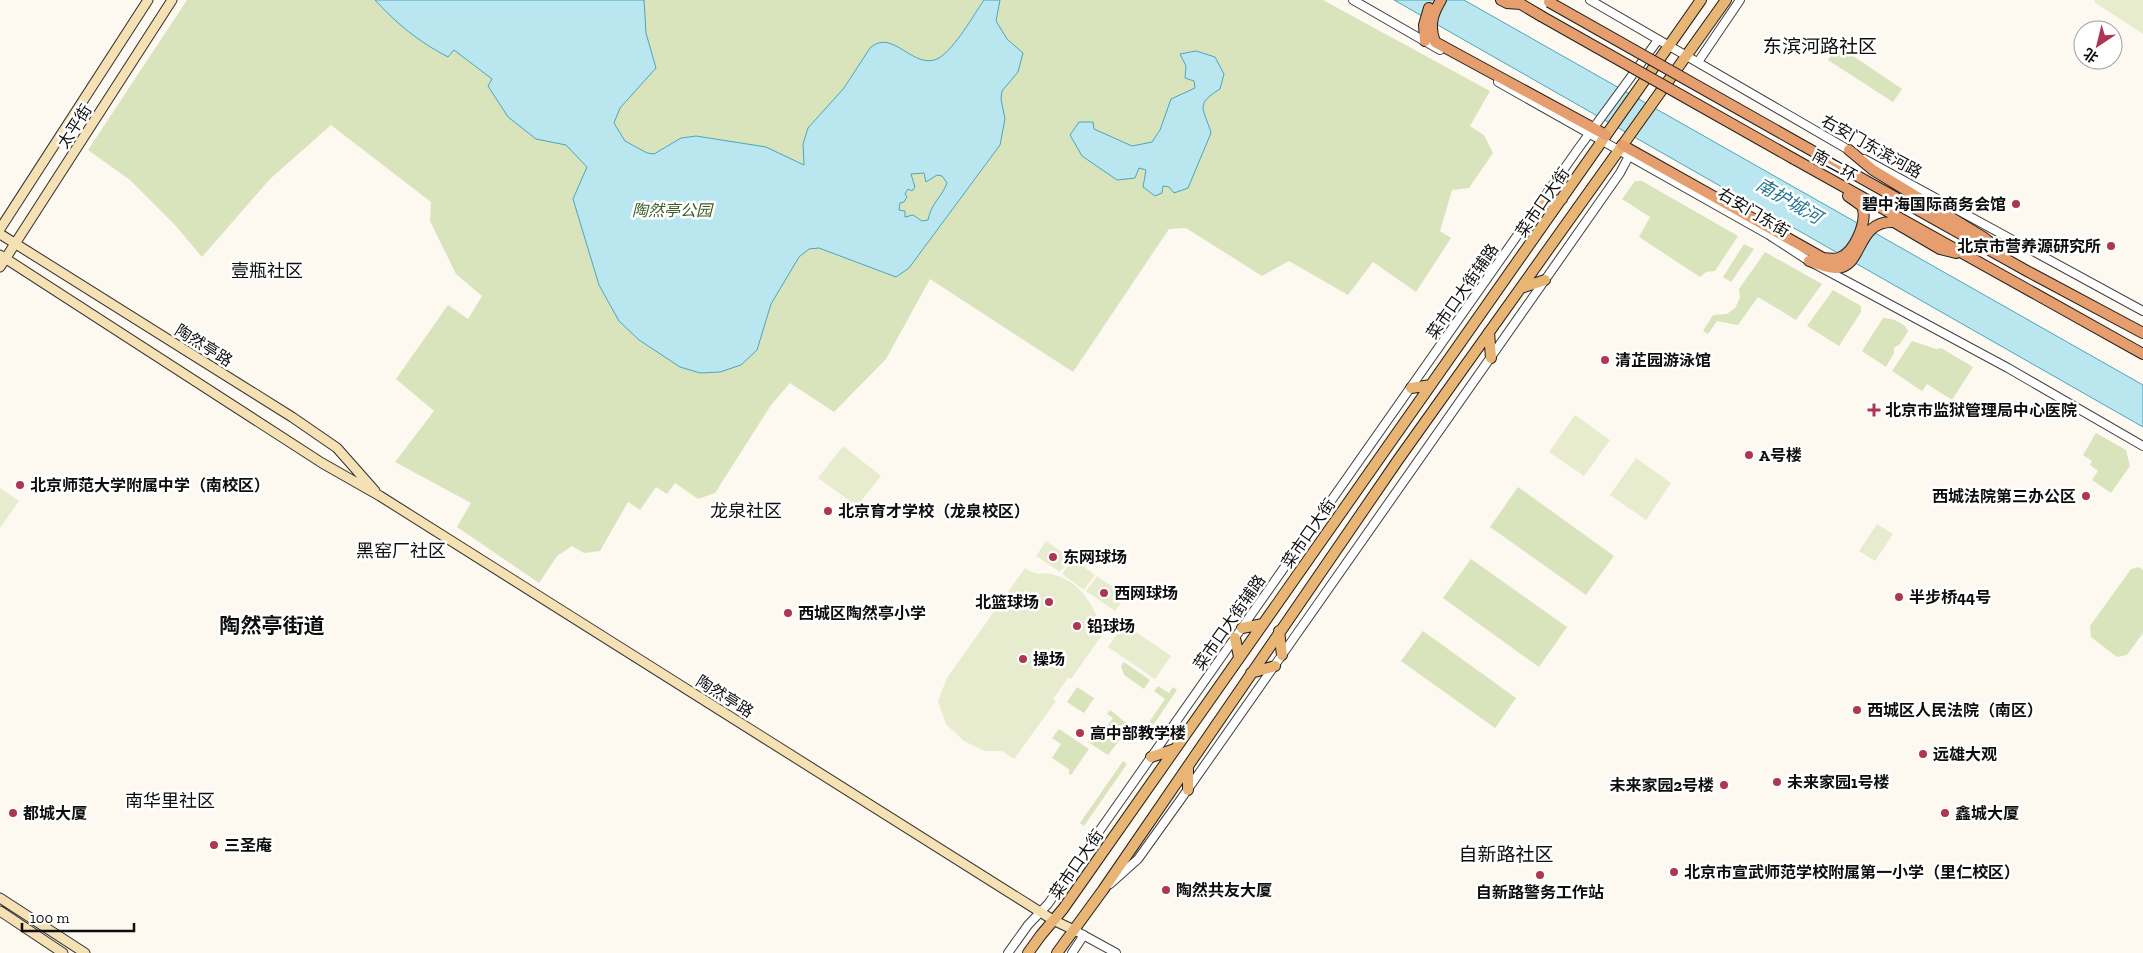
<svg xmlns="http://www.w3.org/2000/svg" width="2143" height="953" font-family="'Zilla Slab','Noto Sans SC',serif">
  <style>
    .green { fill: #d9e4bd }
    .pitch { fill: #e8ecce }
    .water { fill: #bae6ef; stroke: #4aa6bd; fill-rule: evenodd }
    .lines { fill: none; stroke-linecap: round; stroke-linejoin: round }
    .tertiary-casing { stroke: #414141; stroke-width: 10 }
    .secondary-casing { stroke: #303030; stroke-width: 11 }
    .primary-casing { stroke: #1f1f1f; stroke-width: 12 }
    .trunk-casing { stroke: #1f1f1f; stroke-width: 12 }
    .tertiary { stroke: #fff; stroke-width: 8 }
    .secondary { stroke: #f5e1b3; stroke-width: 9 }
    .primary { stroke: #e8b575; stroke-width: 10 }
    .trunk { stroke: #e69e6e; stroke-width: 10 }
    .trunk-bridge-casing { stroke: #1f1f1f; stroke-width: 12; stroke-linecap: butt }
    .trunk-bridge { stroke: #e69e6e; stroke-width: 10 }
    .poi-dot { fill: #ad3653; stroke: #fff; stroke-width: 2 }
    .labels { text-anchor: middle; stroke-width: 5; stroke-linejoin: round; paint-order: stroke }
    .street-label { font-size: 16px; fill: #0e0e0e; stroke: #fff }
    .poi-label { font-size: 16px; font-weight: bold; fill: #0e0e0e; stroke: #fff; text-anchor: start }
    .park-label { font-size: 16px; font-style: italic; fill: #3c5e25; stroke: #fff }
    .water-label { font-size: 18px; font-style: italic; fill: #257791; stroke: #fff }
    .neighbourhood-label { font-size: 18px; fill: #0e0e0e; stroke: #fff }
    .quarter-label { font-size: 19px; fill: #0e0e0e; stroke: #fff }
    .district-label { font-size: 21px; font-weight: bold; fill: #0e0e0e; stroke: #fff }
  </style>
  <rect width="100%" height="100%" fill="#fdf8f0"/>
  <!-- green -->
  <path class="green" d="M187,0H1323L1490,91L1470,126L1484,135L1493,153L1469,188L1452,190L1440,231L1451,238L1416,292L1373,262L1348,295L1289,261L1262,276L1186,228L1169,229L1073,372L930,279L886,359L834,412L790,383L771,405L715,493L698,499L675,483L667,494L656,487L640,510L628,502L600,551L584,553L572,546L557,556L539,583L457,527L471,503L395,462L434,411L396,379L448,305L468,319L482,296L456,274L430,221L431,202L331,125L270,179L202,257L175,225L130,180L88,150Z
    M1837,45L1902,89L1893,102L1828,60Z
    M1635,181H1642L1738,236L1715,271L1706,272L1700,277L1639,237L1650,217L1622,199Z
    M1744,244L1754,249L1731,282L1723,277Z
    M1765,252L1822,284L1796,320L1758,297L1738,325L1717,321L1708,334L1703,331L1713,315L1727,314L1735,308L1740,298L1739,289Z
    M1833,290L1861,306V312L1839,346L1807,326Z
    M1883,318C1892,318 1904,322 1908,331L1900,344L1894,348V353L1886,367L1862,351Z
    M1912,341L1936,349L1941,348L1973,367L1952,400L1927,384L1922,391L1892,371Z
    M2096,433L2126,450L2130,466L2111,493L2092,480L2098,471L2090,465L2092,461L2083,455Z
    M1518,487L1614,556L1586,595L1490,527Z
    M1471,559L1567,627L1539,667L1443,598Z
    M2139,567L2143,570V633L2127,655L2117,657L2091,637L2090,626L2131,569Z
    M1423,631L1516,698L1495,728L1401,661Z
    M1124,662L1150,680L1144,689L1124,675L1121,666Z
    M1158,686L1169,693L1173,687L1177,690L1143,740L1139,737L1165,699L1154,691Z
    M1077,687L1094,698L1084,713L1067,702Z
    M1110,710L1130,726L1108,755L1088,742L1090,738L1096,742L1102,734L1107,735L1106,727L1113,718L1107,714Z
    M1059,729L1089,749L1071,775L1068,773L1070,770L1052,758L1061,744L1052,738Z
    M1123,761L1127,764L1084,826L1080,823Z"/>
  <!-- pitch -->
  <path class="pitch" d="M2095,0H2143V34L2094,2Z
    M1575,415L1610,440L1584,476L1549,452Z
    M843,446L881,476L857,506L818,478Z
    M1636,458L1671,483L1646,520L1610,495Z
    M0,488L19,501L0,528Z
    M1877,524L1893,534L1875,561L1859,551Z
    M1046,541L1070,558L1060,572L1036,556Z
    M1073,559L1095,575L1084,590L1062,574Z
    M1025,568C1039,577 1037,572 1051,574C1080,580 1097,608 1102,635L1071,679L1068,678L1053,699L1056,701L1014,759L1002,751H985L964,741L946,724L938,701L947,678Z
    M1097,576L1126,596L1115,611L1086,591Z
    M1124,624L1171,656L1155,679L1108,647Z"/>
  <!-- water -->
  <path class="water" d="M375,0H644L646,33L656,68L620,108L614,123L625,141L647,153L654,154L681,138L696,136L766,147L804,165L803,144L808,128L844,88L870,48C893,27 914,72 939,58C955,48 973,16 984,0H1000L996,21L1007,39L1023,53L1018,72L1002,91L1001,99L1005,119L1000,145L909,268L896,277L819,248L809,249L799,257L771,304L757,350L741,365L720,372L700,373L680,367L639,340L619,321L599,285L573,199L587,167L566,145L536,139L508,117L488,86L492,79L454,50L448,57C419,42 397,24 375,0ZM924,173L926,182L937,175L942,176L947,183C942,197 931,203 928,220L922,221L913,215L905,217V211L899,210L900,203L904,202L907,197L905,194L908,189L912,191L915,187L911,174Z
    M1394,0H1464L2143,385V427Z
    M1196,51L1215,57L1224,74L1220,89C1194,105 1204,108 1211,133L1188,188L1174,193L1169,187L1163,186L1162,193L1155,196L1143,187L1146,170L1139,168L1135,178L1117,180L1082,156L1070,135L1079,122H1093L1094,129L1132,146L1152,142L1160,130L1171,99L1195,88L1194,81L1185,78L1186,66L1180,54Z"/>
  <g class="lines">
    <defs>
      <path id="tertiary" d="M1353,0L1440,50
        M1590,0L1854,153
        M1698,62L1740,0
        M1498,82L1769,235L1809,261L2008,368L2143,446
        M1864,159L2143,311
        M1110,884L1138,859L1181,799L1620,173L1629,156
        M1074,930L1116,953
        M1008,953L1028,925L1048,904L1578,149L1658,40
        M1072,953L1084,935"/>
      <path id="secondary" d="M0,229L148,0
        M0,234L292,417L337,448L375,491
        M0,255L322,463L380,496L1053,920L1074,930
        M0,267L172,0
        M0,898L85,953
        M0,911L63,953"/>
      <path id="primary" d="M1537,207L1562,199
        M1521,288L1545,280
        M1489,332L1491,358
        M1411,388L1431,385
        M1242,628L1263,624
        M1279,631L1282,655
        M1235,638L1239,657
        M1251,673L1275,666
        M1151,757L1175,749
        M1188,766V790
        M1028,953L1041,935L1063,909L1701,0
        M1057,953L1103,890L1398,460L1726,0"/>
      <path id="trunk" d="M1441,0C1432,15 1429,26 1435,42L1606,135
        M1501,0L1507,3L1521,4
        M1514,0L1541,16
        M1425,41L1424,25L1429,8
        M1622,145L1823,258C1828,258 1834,260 1839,258C1855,252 1868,221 1862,206L1848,196
        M1802,145L2027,271L2143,333
        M1849,150L1873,170L1983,237L1999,249
        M1794,159L2143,354
        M1809,261C1817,263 1827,268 1836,268C1864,268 1855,220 1894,222L1940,249L1956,253"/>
    </defs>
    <!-- tertiary casing -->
    <use href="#tertiary" class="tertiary-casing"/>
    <!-- secondary casing -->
    <use href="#secondary" class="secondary-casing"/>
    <!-- primary casing -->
    <use href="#primary" class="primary-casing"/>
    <!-- trunk casing -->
    <use href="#trunk" class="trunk-casing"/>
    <!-- tertiary -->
    <use href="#tertiary" class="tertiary"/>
    <!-- secondary -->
    <use href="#secondary" class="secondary"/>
    <!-- primary -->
    <use href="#primary" class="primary"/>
    <!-- trunk -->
    <use href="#trunk" class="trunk"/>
    <defs>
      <path id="trunk-bridge" d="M1549,2L1802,145
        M1541,16L1794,159"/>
    </defs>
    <!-- trunk-bridge casing -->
    <use href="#trunk-bridge" class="trunk-bridge-casing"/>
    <!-- trunk-bridge -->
    <use href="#trunk-bridge" class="trunk-bridge"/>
  </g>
  <!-- markers -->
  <g class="poi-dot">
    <circle cx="2016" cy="204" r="5"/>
    <circle cx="2111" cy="246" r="5"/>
    <circle cx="1605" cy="360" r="5"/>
    <path d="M1871.5 402.5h5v5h5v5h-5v5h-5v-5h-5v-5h5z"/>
    <circle cx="1749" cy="455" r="5"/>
    <circle cx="20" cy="485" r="5"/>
    <circle cx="2086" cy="496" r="5"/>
    <circle cx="828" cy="511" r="5"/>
    <circle cx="1053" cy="557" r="5"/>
    <circle cx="1104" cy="593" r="5"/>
    <circle cx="1899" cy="597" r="5"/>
    <circle cx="1049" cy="602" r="5"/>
    <circle cx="788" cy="613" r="5"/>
    <circle cx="1077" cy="626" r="5"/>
    <circle cx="1023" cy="659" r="5"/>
    <circle cx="1857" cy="710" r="5"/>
    <circle cx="1080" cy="733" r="5"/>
    <circle cx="1923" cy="754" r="5"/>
    <circle cx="1777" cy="782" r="5"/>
    <circle cx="1724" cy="785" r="5"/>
    <circle cx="13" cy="813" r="5"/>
    <circle cx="1945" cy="813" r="5"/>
    <circle cx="214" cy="845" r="5"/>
    <circle cx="1674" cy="872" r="5"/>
    <circle cx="1540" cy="875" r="5"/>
    <circle cx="1166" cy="890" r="5"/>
  </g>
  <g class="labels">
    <!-- street labels -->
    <g class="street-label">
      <text transform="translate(74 126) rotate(-57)" y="6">太平街</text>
      <text transform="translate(1872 146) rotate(29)" y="6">右安门东滨河路</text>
      <text transform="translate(1835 165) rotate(29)" y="6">南二环</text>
      <text transform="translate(1542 202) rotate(-55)" y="6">菜市口大街</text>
      <text transform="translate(1754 212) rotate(31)" y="6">右安门东街</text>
      <text transform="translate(1462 291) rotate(-55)" y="6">菜市口大街辅路</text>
      <text transform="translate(204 345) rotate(32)" y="6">陶然亭路</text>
      <text transform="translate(1308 533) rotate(-55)" y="6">菜市口大街</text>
      <text transform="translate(1229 622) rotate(-55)" y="6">菜市口大街辅路</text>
      <text transform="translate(725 696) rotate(32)" y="6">陶然亭路</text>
      <text transform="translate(1076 864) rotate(-55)" y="6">菜市口大街</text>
    </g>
    <!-- poi labels -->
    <g class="poi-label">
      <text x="2006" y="210" text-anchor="end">碧中海国际商务会馆</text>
      <text x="2101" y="252" text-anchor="end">北京市营养源研究所</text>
      <text x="1615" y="366">清芷园游泳馆</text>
      <text x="1885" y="416">北京市监狱管理局中心医院</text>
      <text x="1759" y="461">A号楼</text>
      <text x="30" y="491">北京师范大学附属中学（南校区）</text>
      <text x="2076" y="502" text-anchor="end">西城法院第三办公区</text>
      <text x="838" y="517">北京育才学校（龙泉校区）</text>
      <text x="1063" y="563">东网球场</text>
      <text x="1114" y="599">西网球场</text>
      <text x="1909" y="603">半步桥44号</text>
      <text x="1039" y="608" text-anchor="end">北篮球场</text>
      <text x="798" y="619">西城区陶然亭小学</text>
      <text x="1087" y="632">铅球场</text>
      <text x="1033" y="665">操场</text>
      <text x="1867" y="716">西城区人民法院（南区）</text>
      <text x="1090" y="739">高中部教学楼</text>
      <text x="1933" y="760">远雄大观</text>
      <text x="1787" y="788">未来家园1号楼</text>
      <text x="1714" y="791" text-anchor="end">未来家园2号楼</text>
      <text x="23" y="819">都城大厦</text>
      <text x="1955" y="819">鑫城大厦</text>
      <text x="224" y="851">三圣庵</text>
      <text x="1684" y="878">北京市宣武师范学校附属第一小学（里仁校区）</text>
      <text x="1176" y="896">陶然共友大厦</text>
      <text x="1540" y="898" text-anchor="middle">自新路警务工作站</text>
    </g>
    <!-- park labels -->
    <g class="park-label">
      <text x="672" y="216">陶然亭公园</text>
    </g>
    <!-- water labels -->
    <g class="water-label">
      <text transform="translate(1789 201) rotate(30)" y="6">南护城河</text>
    </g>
    <!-- neighbourhood labels -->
    <g class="neighbourhood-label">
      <text x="267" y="277">壹瓶社区</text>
      <text x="746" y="517">龙泉社区</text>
      <text x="401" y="557">黑窑厂社区</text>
      <text x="170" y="807">南华里社区</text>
    </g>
    <!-- quarter labels -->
    <g class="quarter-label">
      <text x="1820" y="53">东滨河路社区</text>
      <text x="1506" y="861">自新路社区</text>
    </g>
    <!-- district labels -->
    <g class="district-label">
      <text x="272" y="633">陶然亭街道</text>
    </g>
  </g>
  <!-- north arrow -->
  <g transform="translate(2098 45) rotate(215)"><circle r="24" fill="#ffffff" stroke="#9f9f9f"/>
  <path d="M0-4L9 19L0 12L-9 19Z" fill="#ad3653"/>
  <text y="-8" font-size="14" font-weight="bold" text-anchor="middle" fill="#0e0e0e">北</text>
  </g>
  <!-- scale -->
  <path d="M22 923v8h112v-8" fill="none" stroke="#0e0e0e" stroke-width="2.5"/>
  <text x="30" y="923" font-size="15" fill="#0e0e0e" stroke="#ffffff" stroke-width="4" paint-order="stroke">100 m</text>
</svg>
